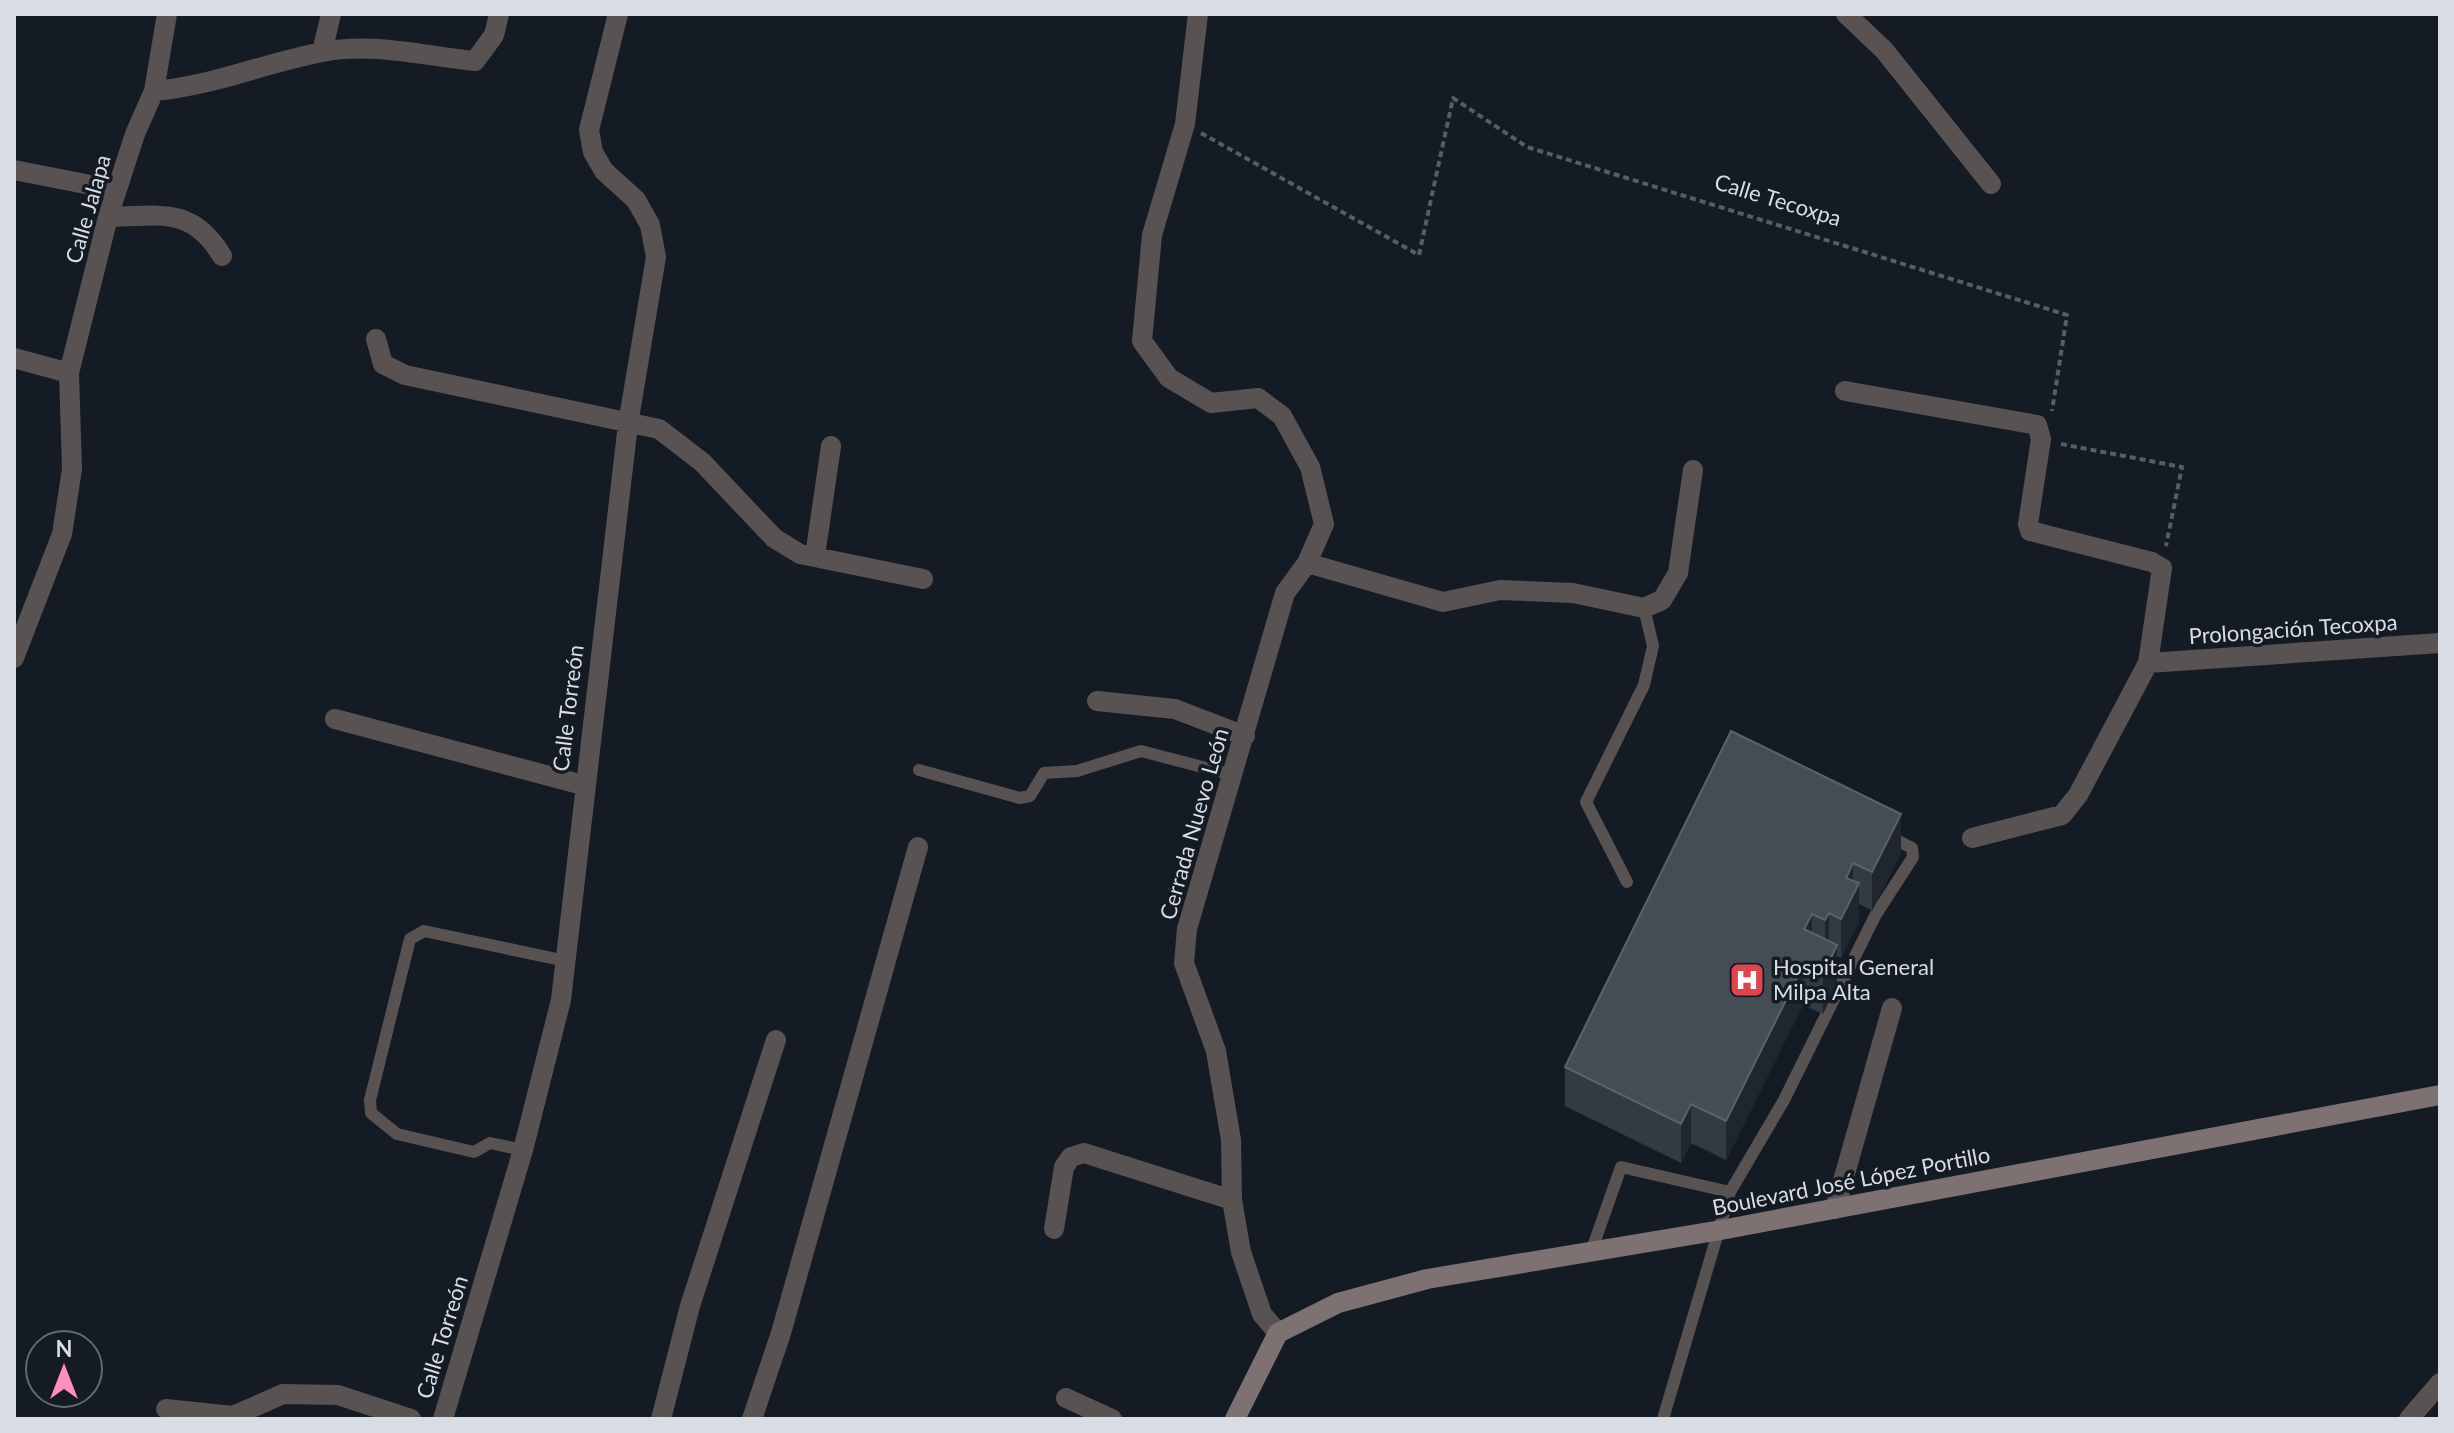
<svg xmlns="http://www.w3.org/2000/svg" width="2454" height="1433" font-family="Lato,sans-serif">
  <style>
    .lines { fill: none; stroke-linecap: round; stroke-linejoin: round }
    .path { stroke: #565d65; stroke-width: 4; stroke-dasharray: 6 4; stroke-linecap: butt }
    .service { stroke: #595252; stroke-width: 12 }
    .minor { stroke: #595252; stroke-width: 20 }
    .tertiary { stroke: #595252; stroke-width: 20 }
    .secondary { stroke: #7d7271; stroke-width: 20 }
    .wall { fill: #333a43 }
    .shaded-wall { fill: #1f262f }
    .building { fill: #454c54; stroke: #5c626b; stroke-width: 2 }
    .labels { text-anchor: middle; stroke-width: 7; stroke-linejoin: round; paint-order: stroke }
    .street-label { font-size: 22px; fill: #d8dde3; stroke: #141b24 }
    .poi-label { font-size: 22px; fill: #d8dde3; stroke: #141b24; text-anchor: start }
  </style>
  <rect width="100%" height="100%" fill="#141b24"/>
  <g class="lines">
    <!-- path -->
    <path class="path" d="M1201,133L1419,255L1453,98L1527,147L2067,315L2052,411
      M2061,444L2182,467L2166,546"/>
    <!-- service -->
    <path class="service" d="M919,770L1020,798L1030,796L1044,773L1077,771L1141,751L1233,775
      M1627,882L1586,802L1644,685L1653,646L1644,608
      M523,1150L490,1143L474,1152L397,1134L371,1113L370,1100L410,939L424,931L566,961
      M1730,1192L1784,1100L1875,916L1913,857L1912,848L1889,836
      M1591,1252L1621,1167L1730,1192L1663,1419"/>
    <!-- minor -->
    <path class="minor" d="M1198,14L1185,124L1152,235L1142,341L1169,378L1211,403L1258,398L1282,416L1310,467L1324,524L1307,563L1443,602L1500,590L1573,593L1644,608L1662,600L1678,573L1693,470
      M1846,14L1884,50L1991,184
      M322,52L331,14
      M154,91L167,14
      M14,170L116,190
      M108,217C160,216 192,206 222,256
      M376,339L383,364L405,375L659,429L702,462L774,538L800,554L923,579
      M14,358L69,373
      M1845,391L2037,425L2041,439L2028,524L2030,531L2152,562L2162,568L2148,663L2078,795L2062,815L1972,838
      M815,556L831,446
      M14,658L62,534L72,469L69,373L108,217L135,134L154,91C212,86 265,63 322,52C374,42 423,56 475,61L494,35L499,14
      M2148,663L2440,643
      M1097,701L1175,709L1245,736
      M335,719L583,785
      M1835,1209L1892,1008
      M1054,1229L1064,1167L1071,1157L1084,1153L1232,1200
      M1278,1333L1262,1314L1241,1252L1232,1200L1231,1140L1216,1051L1184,963L1187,929L1285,593L1307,563
      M1066,1398L1112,1419
      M166,1409L233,1416L283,1394L338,1395L411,1419
      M443,1419L523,1150L561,1000L628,424L656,257L650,225L636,200L604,171L593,152L589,130L618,14
      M661,1419L690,1306L776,1040
      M752,1419L781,1333L918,847"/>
    <!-- tertiary -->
    <path class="tertiary" d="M2409,1419L2440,1383"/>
    <!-- secondary -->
    <path class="secondary" d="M1235,1419L1278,1333L1338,1303L1427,1279L1721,1230L2440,1095"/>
  </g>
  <!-- wall -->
  <path class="wall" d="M1731,731L1901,853L1872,911L1859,904V922L1841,958L1837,956V984L1823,1014L1803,1005L1726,1160L1691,1143L1681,1163L1565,1106V1067Z"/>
  <!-- shaded-wall -->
  <path class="shaded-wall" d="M1901,814V853L1872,911V872Z
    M1853,863V894L1859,883V922L1841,958V919L1846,878Z
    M1829,913V952L1825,960V920Z
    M1812,914V953L1804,968V929Z
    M1837,945V984L1823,1014V975Z
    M1803,966V1005L1726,1160V1121Z
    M1691,1104V1143L1681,1163V1124Z"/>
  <!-- building -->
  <path class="building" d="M1731,731L1901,814L1872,872L1853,863L1846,878L1859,883L1841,919L1829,913L1825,920L1812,914L1804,929L1837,945L1823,975L1803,966L1726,1121L1691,1104L1681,1124L1565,1067Z"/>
  <!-- icons -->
  <defs>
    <symbol id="hospital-square" viewBox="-11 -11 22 22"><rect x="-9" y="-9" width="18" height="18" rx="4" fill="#e0444e" stroke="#141b24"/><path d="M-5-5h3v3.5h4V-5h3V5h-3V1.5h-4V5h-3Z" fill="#fff"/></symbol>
  </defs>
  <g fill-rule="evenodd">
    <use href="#hospital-square" x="1727" y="960" width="40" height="40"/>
  </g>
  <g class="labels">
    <!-- street labels -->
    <g class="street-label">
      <text transform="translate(1778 200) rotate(17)" y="8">Calle Tecoxpa</text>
      <text transform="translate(88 209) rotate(-74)" y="8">Calle Jalapa</text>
      <text transform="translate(2293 629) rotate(-4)" y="8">Prolongación Tecoxpa</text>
      <text transform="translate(568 708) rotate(-83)" y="8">Calle Torreón</text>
      <text transform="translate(1194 824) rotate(-74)" y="8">Cerrada Nuevo León</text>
      <text transform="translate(1851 1181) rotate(-11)" y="8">Boulevard José López Portillo</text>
      <text transform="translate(442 1337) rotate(-73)" y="8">Calle Torreón</text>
    </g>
    <!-- poi labels -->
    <g class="poi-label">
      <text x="1773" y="975">Hospital General<tspan x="1773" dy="25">Milpa Alta</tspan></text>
    </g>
  </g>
  <!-- border -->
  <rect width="2454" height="1433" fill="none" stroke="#d8dde3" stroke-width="32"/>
  <!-- north arrow -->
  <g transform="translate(64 1369)"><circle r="38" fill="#141b24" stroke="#626970" stroke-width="2"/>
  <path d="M0-6L14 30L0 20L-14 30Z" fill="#fe8ebb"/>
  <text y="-12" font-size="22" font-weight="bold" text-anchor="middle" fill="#d8dde3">N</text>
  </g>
</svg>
